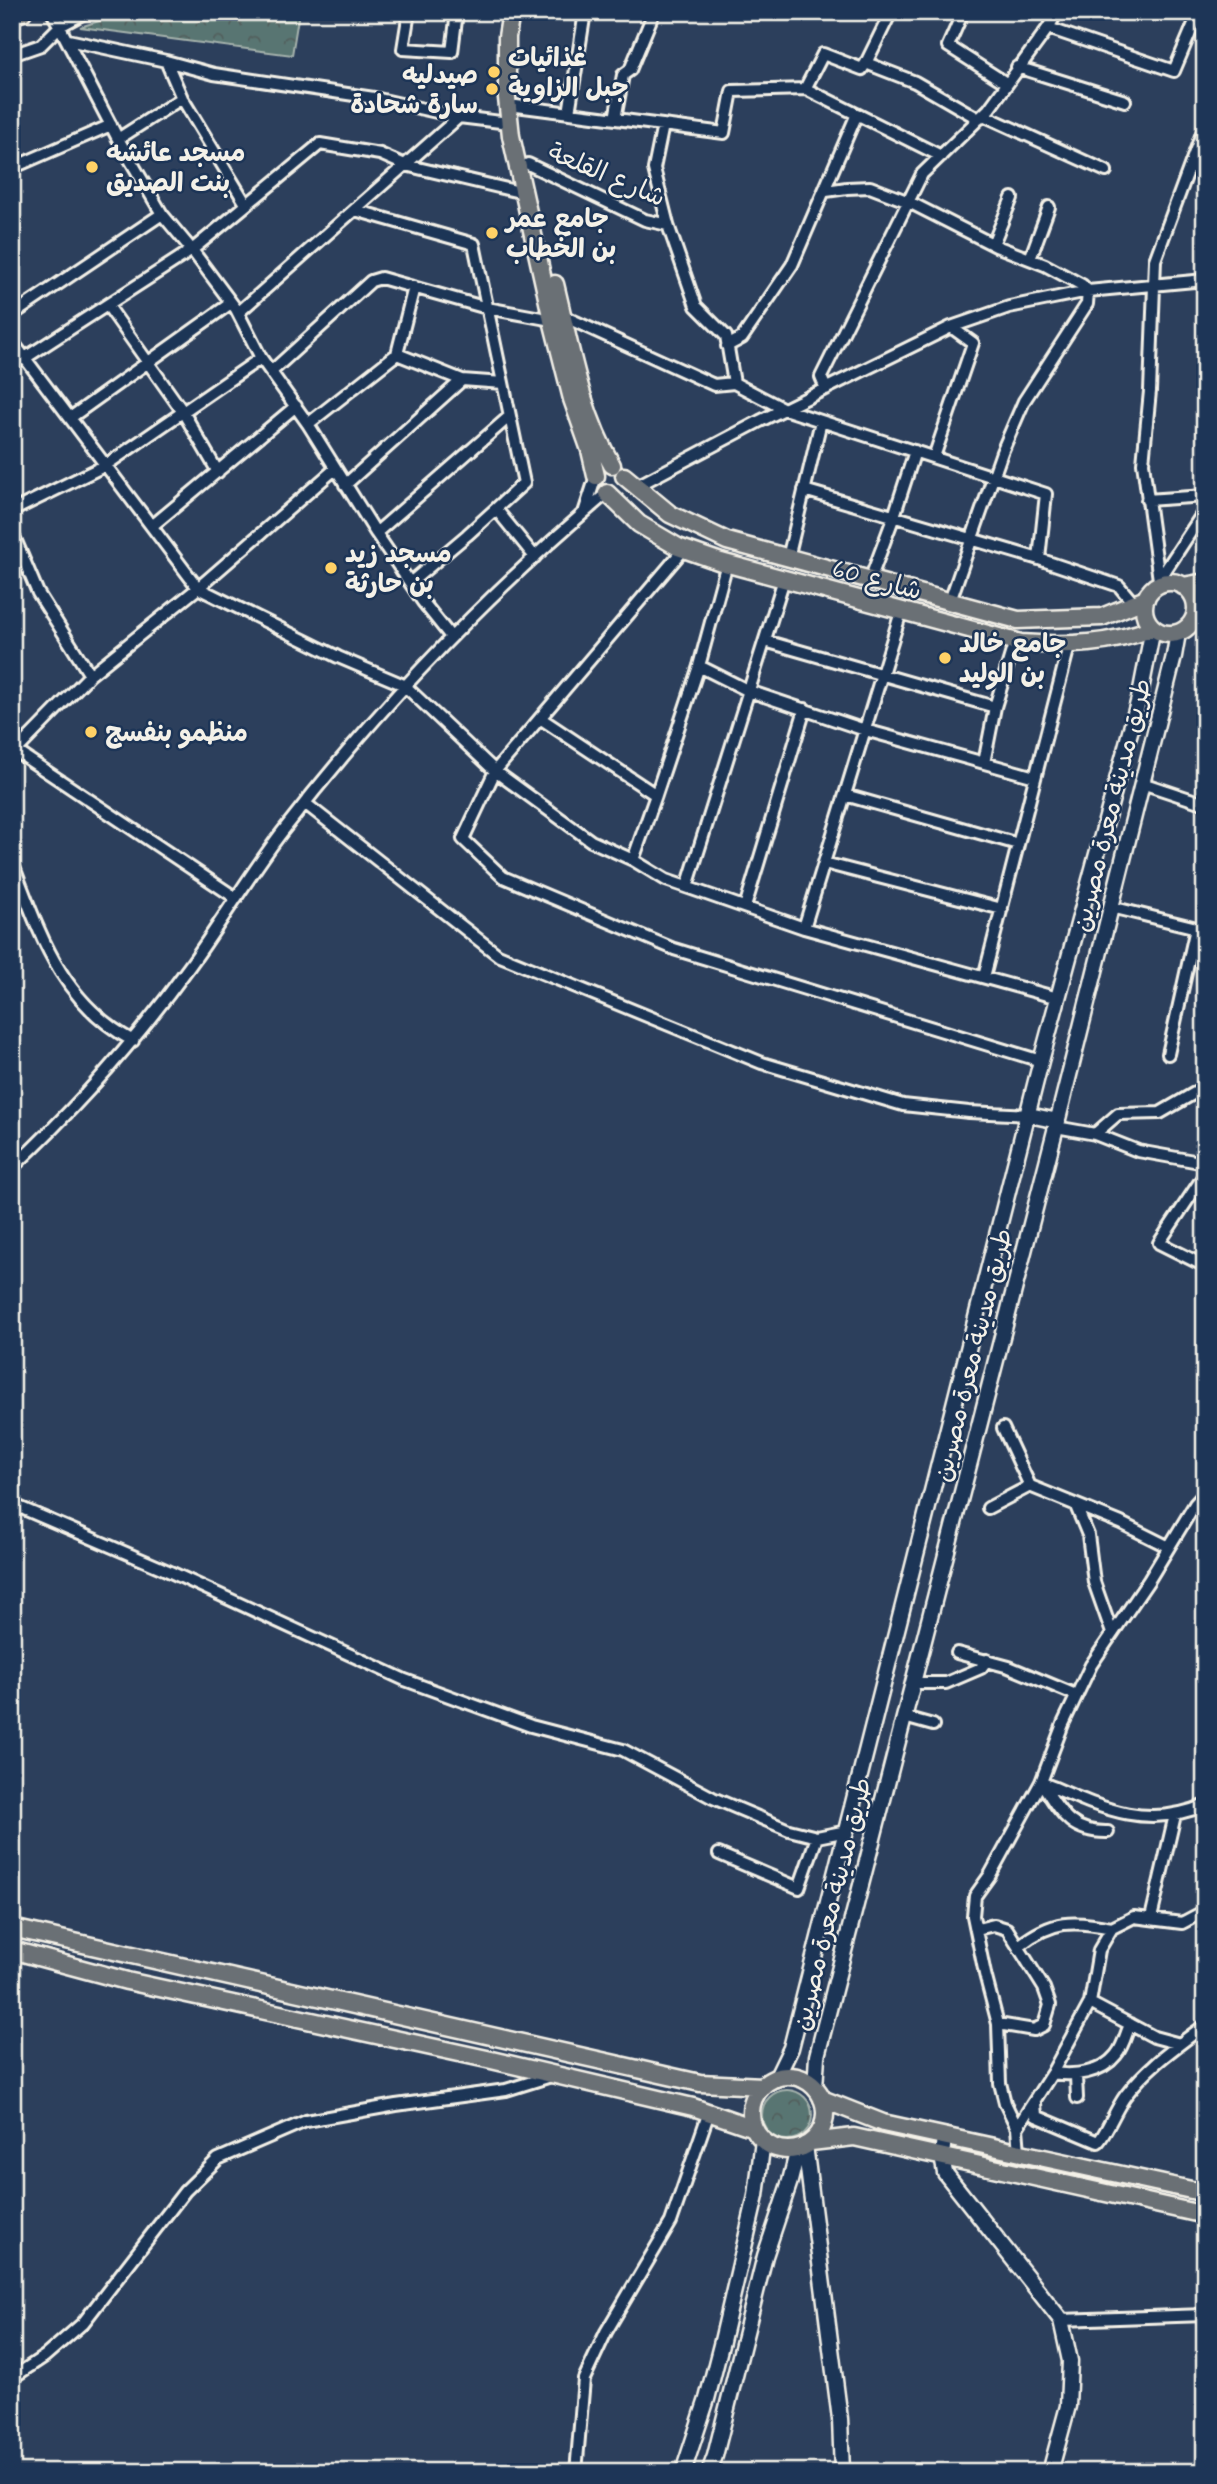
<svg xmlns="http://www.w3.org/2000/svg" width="1217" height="2484" font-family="Mynerve,'Playpen Sans Arabic',sans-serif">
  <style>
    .park { fill: url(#park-crowns); stroke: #a6b3ad; stroke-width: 2 }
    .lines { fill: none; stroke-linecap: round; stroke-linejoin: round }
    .street-casing { stroke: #f4f1e8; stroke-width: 16 }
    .secondary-casing { stroke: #f4f1e8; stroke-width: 19 }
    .primary-casing { stroke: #f4f1e8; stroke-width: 21 }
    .street { stroke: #1d3557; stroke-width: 10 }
    .secondary { stroke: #1d3557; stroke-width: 14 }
    .primary { stroke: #6b6f75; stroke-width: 16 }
    .poi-dot { fill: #ffd166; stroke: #1d3557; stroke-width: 2.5 }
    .labels { text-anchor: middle; stroke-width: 5; stroke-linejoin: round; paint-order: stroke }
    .poi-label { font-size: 26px; font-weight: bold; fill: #f4f1e8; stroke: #1d3557; text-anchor: start }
    .street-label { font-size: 26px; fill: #f4f1e8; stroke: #1d3557 }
  </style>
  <defs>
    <pattern id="park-crowns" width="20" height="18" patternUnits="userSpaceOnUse" patternTransform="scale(1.75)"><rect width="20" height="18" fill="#597572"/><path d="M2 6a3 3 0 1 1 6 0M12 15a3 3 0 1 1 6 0" fill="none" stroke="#515e5c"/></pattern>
  </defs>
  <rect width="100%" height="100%" fill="#2c3f5c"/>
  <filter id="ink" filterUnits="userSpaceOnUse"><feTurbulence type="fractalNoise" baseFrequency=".0143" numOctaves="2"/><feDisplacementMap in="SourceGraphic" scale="14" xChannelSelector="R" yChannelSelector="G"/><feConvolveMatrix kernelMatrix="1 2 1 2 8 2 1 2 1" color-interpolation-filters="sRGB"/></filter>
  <g filter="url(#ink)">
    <!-- park -->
    <path class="park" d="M127,12H299L292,55L80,27Z
      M762 2115a25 25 0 1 1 50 0a25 25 0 1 1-50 0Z"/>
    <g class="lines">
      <defs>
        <path id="street" d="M52,12L118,139L162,214L192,250L236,309L261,358L308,424L376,533L423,602L451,637
          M409,12L403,49L452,52L457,12
          M891,12L866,63L915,82L979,119
          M963,12L948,46L1006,83
          M1048,28L1174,71L1199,12
          M68,40L166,61L214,74L374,98L459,117L509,123
          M12,55L41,45L60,26L86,12
          M166,61L182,98L246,204
          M1017,67L1125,101
          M805,89L823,54L862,69L866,63
          M516,106L724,133L732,91L806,89L941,156
          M569,113L585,12
          M983,115L1106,171
          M615,119L623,75L630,70L654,12
          M663,125L654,169L668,225L696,306L726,336L734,383L784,409L1046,494L1039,559
          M118,139L182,98
          M528,164L645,220L668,225
          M12,168L111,125
          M826,191L847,188L870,187L909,202L996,246L1045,265L1082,285L1088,291L1087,304L1024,401L1002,452L950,601
          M355,210L474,244L524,483L467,535L410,583
          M993,244L1012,198
          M1030,259L1049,207
          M108,306L183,412L218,472
          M238,313L459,117
          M12,315L162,214
          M563,316L714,385L734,383
          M12,341L198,588L338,657L404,685L495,771L591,841L633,860L666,880L804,928L1058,998
          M727,346L742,338L792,265L857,114
          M397,354L462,380
          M12,362L25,358L192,250L320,144L380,154L405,165L524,193
          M272,371L371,281L381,278L487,308L552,320
          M826,389L821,377L922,174L989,109L1048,28L1057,12
          M70,418L231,303
          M308,424L397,354L414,287
          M934,457L973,343L951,327
          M345,485L462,380L503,383
          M635,487L760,421L951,327L1009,307L1088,291L1205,280
          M804,490L1039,559L1119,586L1135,605
          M1147,500L1205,496
          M496,509L535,557
          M585,510L596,476
          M12,511L106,465L261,358
          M152,526L296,406
          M12,532L38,593L90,675
          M376,533L510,416
          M684,549L495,771L463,839L503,877L674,949L1041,1061
          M788,558L821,421
          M870,580L894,516L915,451
          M1159,580L1205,510
          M1150,591L1159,580L1143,463L1150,391L1155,260L1205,125
          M765,641L995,707
          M699,666L749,691L865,730L1035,777
          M540,718L656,795L699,666L727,563
          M16,751L236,898
          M12,755L90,675L198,588L335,469
          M984,763L995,707L1015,641
          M1142,783L1205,804
          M845,795L1018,844
          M306,804L498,955L762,1063L903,1105L969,1112L1029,1115
          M633,860L656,795
          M12,862C40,934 60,1001 133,1041
          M824,863L1002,909
          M687,887L784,579
          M745,907L805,709
          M1111,907L1205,930
          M804,928L901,612
          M984,977L1069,646
          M1168,1054L1196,928
          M1056,1127L1095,1134L1138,1151L1205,1163
          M1095,1134L1118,1114L1160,1113L1205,1087
          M12,1168C75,1109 137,1039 189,967C221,923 249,875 282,832C378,708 487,594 607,493
          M1205,1174L1159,1243L1197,1262H1205
          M1003,1428L1030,1486L1121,1523L1169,1547
          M12,1504L166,1570L405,1680L531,1726L623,1750L713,1798L789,1830L817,1837L847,1831
          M1076,1506L1088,1535L1094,1582L1112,1633
          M988,1508L1030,1486
          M957,1653L1009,1667L1076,1695
          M913,1683H946L981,1668L987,1660
          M904,1717L933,1725
          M1041,1782C1097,1806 1144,1831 1205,1805
          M1041,1782C1060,1811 1069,1833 1108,1832
          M719,1854L799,1888L817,1837
          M1151,1918L1175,1815
          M977,1929L994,1925L1007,1929L1044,1988L1050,2005L1044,2025L1034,2030L998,2024
          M1020,1945C1052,1920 1073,1920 1112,1928
          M1090,2003L1154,2037L1180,2044
          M1052,2073C1074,2076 1101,2074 1116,2055C1123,2047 1126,2034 1130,2024
          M1076,2076L1077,2098
          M1035,2103L1036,2116L1098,2142C1105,2136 1117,2106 1126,2095C1148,2066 1176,2047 1205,2025
          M1017,2128L1052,2073L1090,2003L1099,1950L1112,1928L1134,1917L1182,1923L1199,1914
          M1019,2152L1017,2128L1005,2103L1000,2083L998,2024L985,1974L973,1916L975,1896L990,1875L1041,1782L1063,1724L1091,1665L1149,1580L1195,1504L1205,1493
          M1061,2320L1205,2315
          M12,2378L45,2356L83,2323L185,2191L218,2159L306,2121L396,2105L506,2090L551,2076
          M576,2472L584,2379L606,2332L671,2222L709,2112"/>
        <path id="secondary" d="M1029,1115L1058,1121
          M776,2079L791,2048L1041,1061L1140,695L1153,628
          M815,2088L817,2056L1056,1127L1174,656L1178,633
          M944,2137L942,2156L945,2173L1061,2320L1070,2361L1068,2406L1050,2472
          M805,2145L840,2419L842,2472
          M683,2472L707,2399L722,2341L756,2196L763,2140
          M709,2472L715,2456L765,2256L790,2181L798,2149"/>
        <path id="primary" d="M511,12L507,37V98L511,136L552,320L572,399L590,450L596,476
          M12,16L23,12
          M555,284C570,345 580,411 612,465
          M624,476L670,514L727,541L1018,620L1102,617L1146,599
          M607,493L639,524L678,547L721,562L1021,643C1067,646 1110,645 1153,628
          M1144 608a26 26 0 1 1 52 0a26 26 0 1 1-52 0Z
          M1183,586L1205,582
          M12,1928L700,2083L763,2086
          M12,1950L127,1981L487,2059L693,2107L754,2128
          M751 2113a37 37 0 1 1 74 0a37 37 0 1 1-74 0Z
          M822,2099L883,2123L1205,2193
          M811,2142L854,2137L1205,2215"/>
      </defs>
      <!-- street casing -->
      <use href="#street" class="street-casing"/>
      <!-- secondary casing -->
      <use href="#secondary" class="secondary-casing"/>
      <!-- primary casing -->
      <use href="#primary" class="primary-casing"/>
      <!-- street -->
      <use href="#street" class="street"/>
      <!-- secondary -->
      <use href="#secondary" class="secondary"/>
      <!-- primary -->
      <use href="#primary" class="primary"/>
    </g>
  </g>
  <!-- markers -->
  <g class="poi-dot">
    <circle cx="494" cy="72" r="7"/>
    <circle cx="492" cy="89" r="7"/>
    <circle cx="92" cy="167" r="7"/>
    <circle cx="492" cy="233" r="7"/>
    <circle cx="331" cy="568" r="7"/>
    <circle cx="945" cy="658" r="7"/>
    <circle cx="91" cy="732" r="7"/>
  </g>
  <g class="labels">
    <!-- poi labels -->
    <g class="poi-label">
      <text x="508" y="66">غذائيات<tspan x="508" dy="30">جبل الزاوية</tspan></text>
      <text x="478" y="83" text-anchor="end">صيدليه<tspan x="478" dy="30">سارة شحادة</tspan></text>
      <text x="106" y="161">مسجد عائشه<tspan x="106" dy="30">بنت الصديق</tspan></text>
      <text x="506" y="227">جامع عمر<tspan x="506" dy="30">بن الخطاب</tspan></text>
      <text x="345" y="562">مسجد زيد<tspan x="345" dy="30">بن حارثة</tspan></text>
      <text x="959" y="652">جامع خالد<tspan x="959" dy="30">بن الوليد</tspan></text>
      <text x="105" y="741">منظمو بنفسج</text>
    </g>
    <!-- street labels -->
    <g class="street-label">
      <text transform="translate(607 174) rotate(23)" y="9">شارع القلعة</text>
      <text transform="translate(877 579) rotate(15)" y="9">شارع 60</text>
      <text transform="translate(1111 805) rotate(-76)" y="9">طريق مدينة معرة مصرين</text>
      <text transform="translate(972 1355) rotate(-76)" y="9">طريق مدينة معرة مصرين</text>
      <text transform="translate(831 1904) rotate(-76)" y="9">طريق مدينة معرة مصرين</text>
    </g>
  </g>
  <!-- margin -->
  <rect width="1217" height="2484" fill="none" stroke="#1d3557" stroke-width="42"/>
  <rect x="21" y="21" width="1175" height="2442" fill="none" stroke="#f4f1e8" stroke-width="2.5" filter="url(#ink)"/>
</svg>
